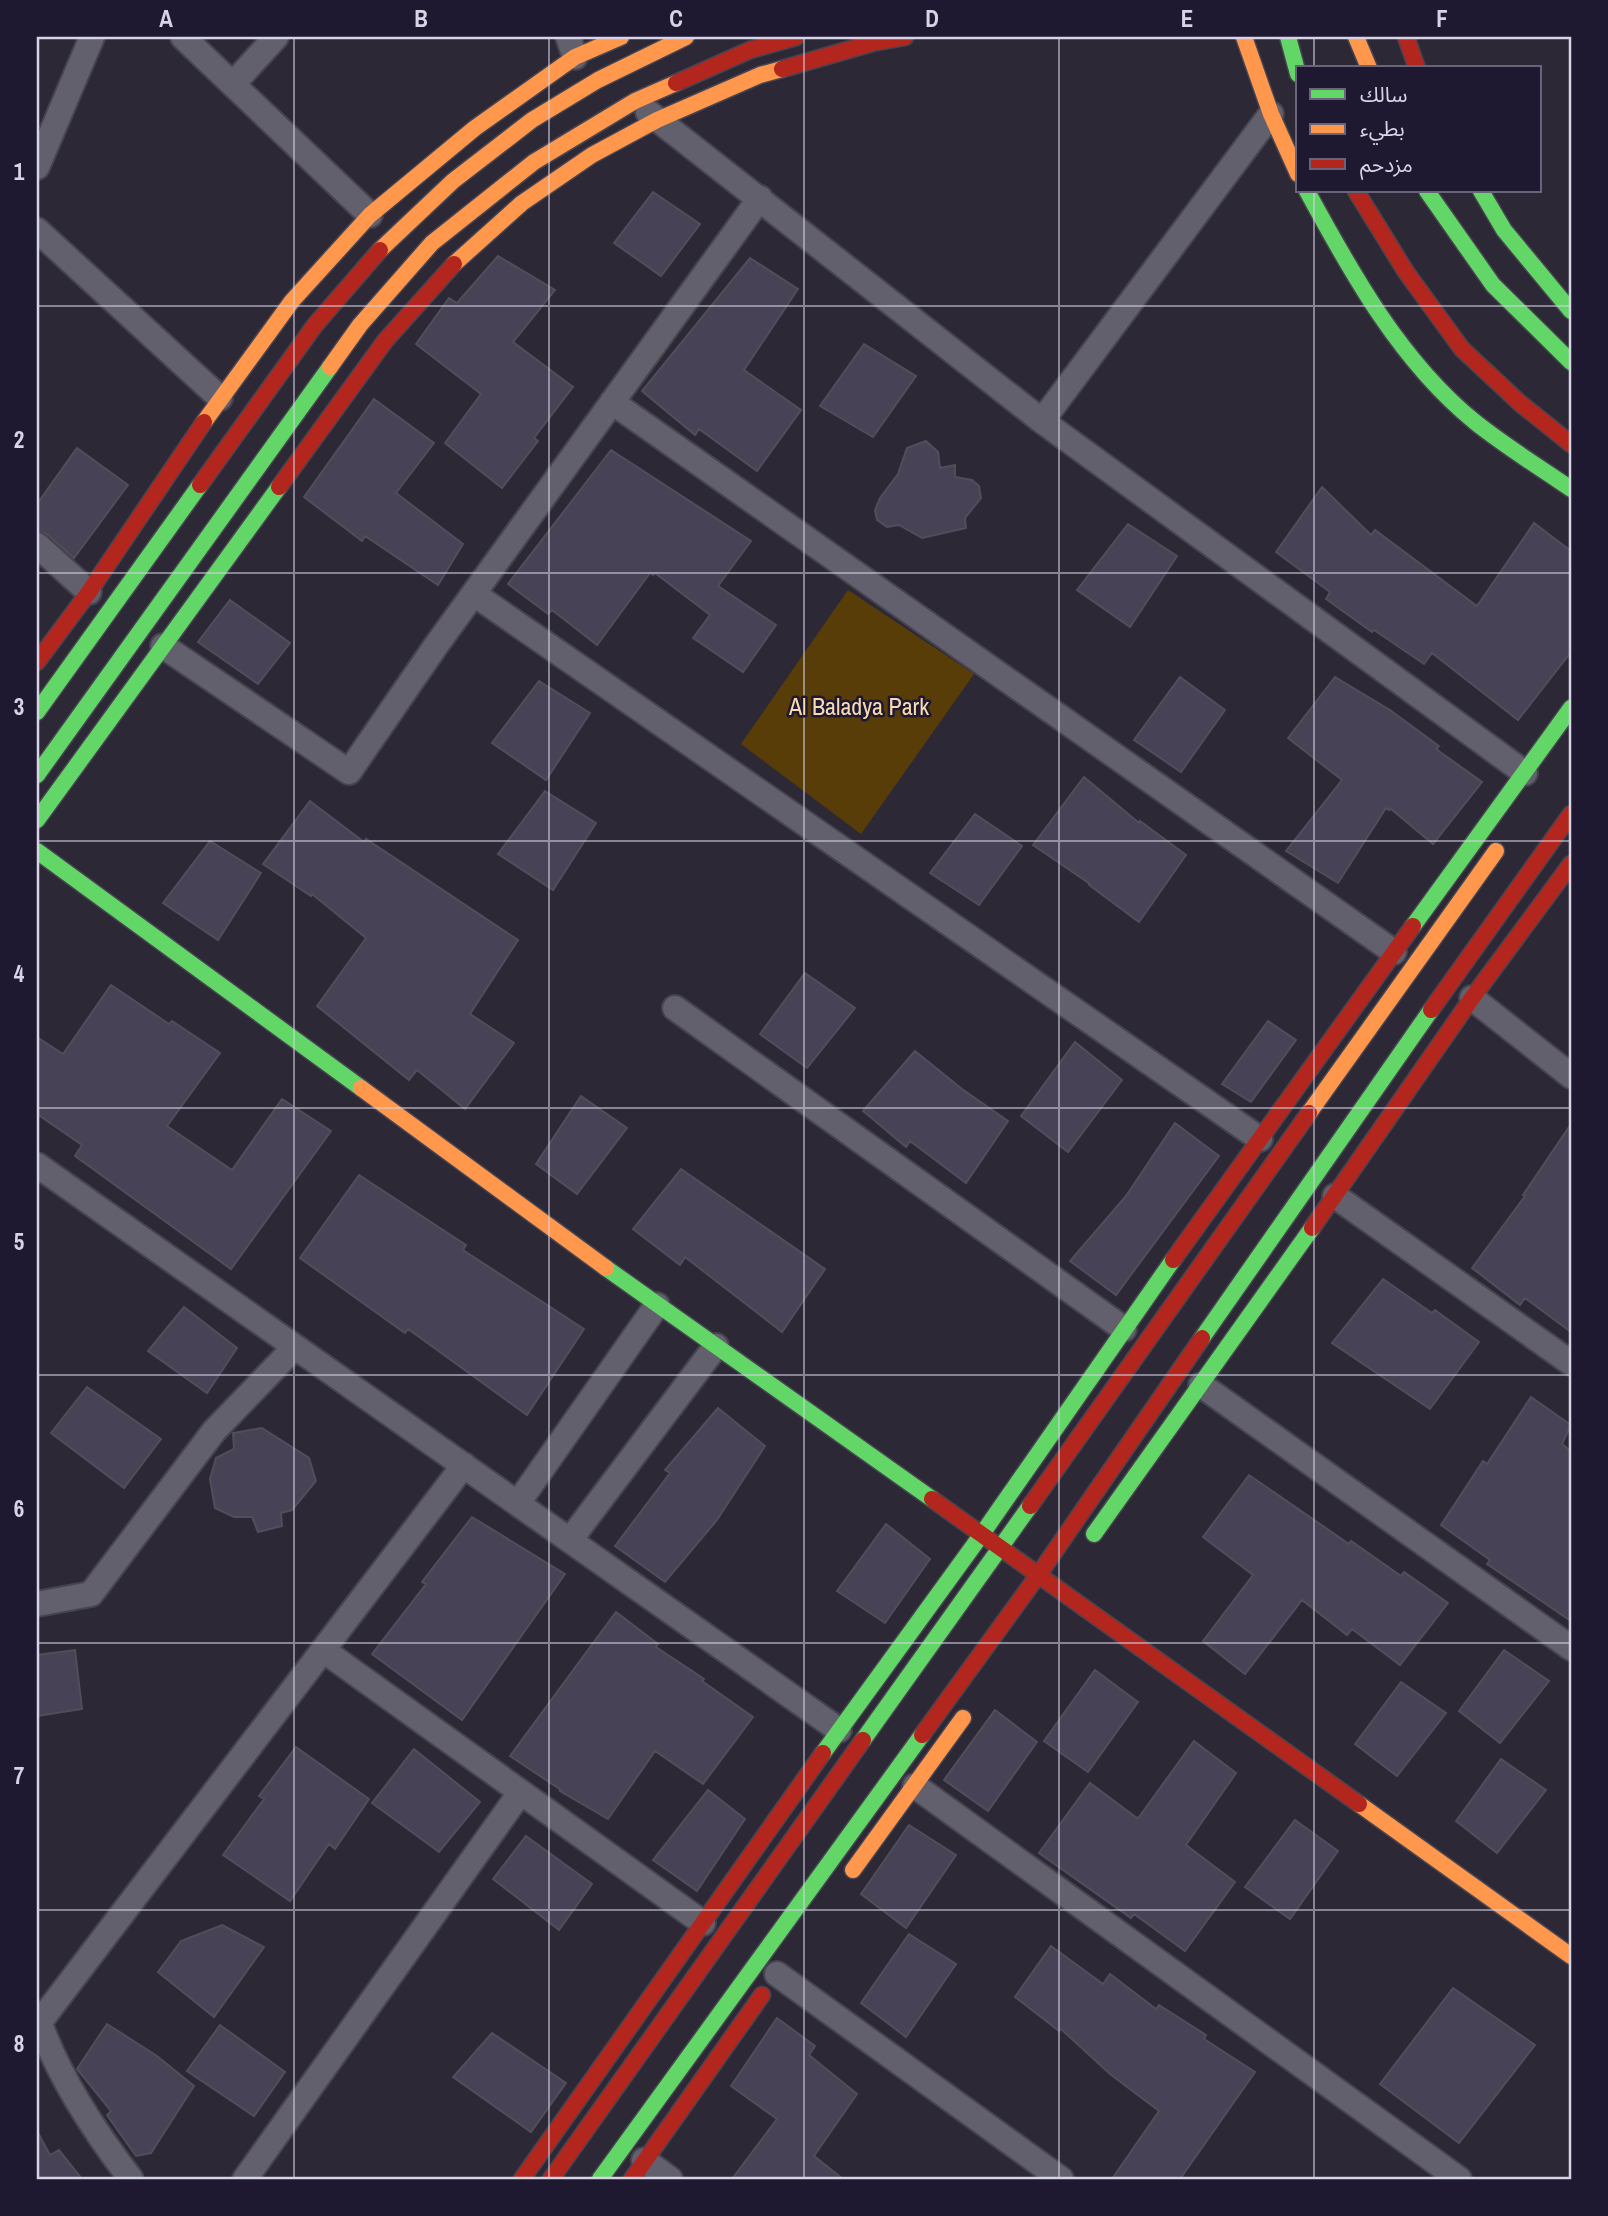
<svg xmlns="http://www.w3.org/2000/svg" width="1608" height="2216" font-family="'Archivo Narrow','Noto Sans Arabic',sans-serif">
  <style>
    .green { fill: #583d09 }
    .building { fill: #484256; stroke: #514e5a; stroke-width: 2 }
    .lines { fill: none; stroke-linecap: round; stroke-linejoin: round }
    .street-casing { stroke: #474451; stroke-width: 28 }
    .fast-casing { stroke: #474451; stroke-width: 19 }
    .slow-casing { stroke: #474451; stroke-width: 19 }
    .jam-casing { stroke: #474451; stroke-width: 19 }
    .street { stroke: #62606c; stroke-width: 24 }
    .fast { stroke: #63d668; stroke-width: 16 }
    .slow { stroke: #ff974d; stroke-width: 16 }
    .jam { stroke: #b3261e; stroke-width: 16 }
    .grid { fill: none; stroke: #d6d4e5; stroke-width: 2; stroke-opacity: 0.55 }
    .labels { text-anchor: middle; stroke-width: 5; stroke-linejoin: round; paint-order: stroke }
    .park-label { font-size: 24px; fill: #f8dab0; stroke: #1e1931 }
    .neatline { fill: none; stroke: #d6d4e5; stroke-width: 2.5 }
    .grid-label { font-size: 23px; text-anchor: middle; font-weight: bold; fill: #d6d4e5 }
  </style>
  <rect width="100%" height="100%" fill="#2c2836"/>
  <!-- green -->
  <path class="green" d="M848,590L974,674L861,834L741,744Z"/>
  <!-- building -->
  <path class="building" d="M653,192L700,224L661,276L614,243Z
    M498,256L555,290L513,342L573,387L534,438L538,441L502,488L445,443L481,394L416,344L449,298L457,303Z
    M750,258L798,289L744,370L801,410L757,471L699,429L695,435L642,391Z
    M864,344L916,376L873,437L820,406Z
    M374,399L434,443L396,493L463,544L438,585L365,536L362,541L304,497Z
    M926,441L938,452L940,468L955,465V477L972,480L979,486L981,498L965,518L966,528L922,538L899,525L887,527L877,520L875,510L880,498L898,474L907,448Z
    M77,448L128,485L74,558L47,534L37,531V504Z
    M611,450L751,541L718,586L776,625L743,672L693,638L710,615L655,573L653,575L650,573L597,645L552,610L548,614L508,584Z
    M1322,487L1371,535L1375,530L1477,606L1534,523L1571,551V652L1518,720L1432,653L1424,664L1374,630L1372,632L1326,599L1330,592L1276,552Z
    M1128,524L1177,556L1130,627L1077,590Z
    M230,600L290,643L258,684L198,642Z
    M1180,677L1225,710L1181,772L1134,740Z
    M1335,677L1390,710L1439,746L1436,749L1482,782L1433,844L1391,809L1389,810L1386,808L1338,883L1286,851L1342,780L1288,738Z
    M539,681L590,713L546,780L492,743Z
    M1084,777L1139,823L1140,821L1186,855L1139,922L1089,885L1090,884L1033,845Z
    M545,791L596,823L553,890L498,854Z
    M310,801L364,842L366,839L518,940L470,1014L514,1043L465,1109L417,1070L409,1080L317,1006L366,938L312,894L311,896L263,864Z
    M975,814L1022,846L979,905L930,873Z
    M210,841L261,873L218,940L163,903Z
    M805,973L855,1008L807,1068L760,1034Z
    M111,985L169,1024L172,1021L220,1053L167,1126L232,1170L282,1099L331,1131L231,1269L75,1156L82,1145L37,1114V1037L63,1054Z
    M1268,1021L1296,1040L1251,1102L1222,1084Z
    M1075,1042L1122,1080L1068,1152L1021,1116Z
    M915,1051L962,1089L1008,1121L966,1183L910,1141L906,1147L863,1111Z
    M581,1096L627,1128L577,1194L536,1164Z
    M1175,1123L1219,1156L1116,1295L1070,1261L1126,1196Z
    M1571,1124V1332L1525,1298L1520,1305L1472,1268L1525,1196L1523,1195Z
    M681,1169L825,1269L782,1332L685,1257L680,1265L633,1229Z
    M359,1175L466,1245L463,1250L584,1329L527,1415L408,1329L405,1333L300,1258Z
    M1383,1279L1432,1313L1435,1310L1479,1342L1430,1409L1332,1343Z
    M184,1307L237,1348L207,1393L148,1351Z
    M87,1387L161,1439L124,1488L51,1433Z
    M1531,1397L1571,1425L1562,1444L1571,1451V1621L1487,1564L1490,1560L1441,1525L1483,1461L1487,1464Z
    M718,1408L765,1446L717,1520L665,1582L615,1546L670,1473L665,1470Z
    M262,1428L309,1458L316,1481L292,1510L281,1513L282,1526L258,1532L252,1517H234L215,1508L210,1479L216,1458L234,1449L233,1433Z
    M1249,1475L1349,1544L1351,1541L1401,1576L1404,1572L1448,1603L1400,1665L1352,1629L1347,1635L1302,1600L1245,1674L1203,1641L1253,1575L1203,1537Z
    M472,1517L565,1574L462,1720L372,1654L426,1584L422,1582Z
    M886,1524L930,1559L885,1623L837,1591Z
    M616,1612L658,1644L656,1647L704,1679L702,1681L753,1717L703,1784L655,1751L608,1819L560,1791L561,1790L510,1756Z
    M75,1650L82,1709L37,1716V1655Z
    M1504,1650L1549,1681L1500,1743L1459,1711Z
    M1095,1670L1138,1702L1088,1772L1044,1741Z
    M1401,1682L1446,1713L1397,1776L1355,1744Z
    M995,1710L1037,1742L988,1811L944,1780Z
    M1194,1741L1236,1773L1186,1845L1235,1882L1185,1951L1134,1914L1131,1918L1039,1853L1090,1783L1137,1818L1139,1817Z
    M296,1747L369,1799L335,1849L329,1844L290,1901L223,1855L264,1799L259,1796Z
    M414,1749L480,1802L439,1852L372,1803Z
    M1501,1759L1546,1790L1497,1853L1456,1821Z
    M708,1790L745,1819L697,1891L653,1860Z
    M1295,1820L1338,1851L1290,1919L1245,1887Z
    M909,1825L956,1855L906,1928L861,1894Z
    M526,1836L592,1884L559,1930L493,1879Z
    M222,1925L264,1947L214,2017L158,1972L181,1941Z
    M909,1934L956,1964L906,2037L861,2003Z
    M1051,1946L1103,1984L1110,1974L1156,2009L1159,2005L1206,2035L1204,2039L1255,2072L1180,2179H1112L1159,2111L1110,2074L1061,2029L1059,2031L1015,1997Z
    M1453,1988L1535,2045L1459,2143L1380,2084Z
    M777,2018L815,2046L809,2055L857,2094L814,2156L843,2179H732L777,2119L731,2086Z
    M107,2024L157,2056L194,2086L151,2153L136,2156L107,2115L111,2111L77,2069Z
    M220,2025L285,2072L254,2116L187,2071Z
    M492,2033L566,2083L531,2132L453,2077Z
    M37,2131L50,2155L59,2150L82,2179H37Z"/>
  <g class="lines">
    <defs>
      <path id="street" d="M183,37L370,215
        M568,37L575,57
        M233,84L276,37
        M648,112L1042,421L1525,773
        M37,167L92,37
        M37,230L220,398
        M612,402L1394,952
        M1042,421L1271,114
        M37,545L89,592
        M474,594L1260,1139
        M163,646L349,772L435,647L760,198
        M1472,998L1571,1076
        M675,1008L1124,1329
        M37,1165L839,1730
        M1335,1196L1571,1363
        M1201,1385L1571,1648
        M518,1503L657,1305
        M570,1540L716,1346
        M37,1604L91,1594L214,1431L295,1347
        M323,1650L703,1923
        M915,1786L1459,2179
        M777,1974L1061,2179
        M37,2015C56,2073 94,2131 131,2179
        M39,2023L464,1465
        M644,2160L670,2179
        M245,2179L520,1793"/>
      <path id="fast" d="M1288,37L1298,74
        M1307,191C1352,274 1401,362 1475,422C1505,446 1539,467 1571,489
        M1427,191L1493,285L1571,362
        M1481,191L1504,230L1571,311
        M37,712L200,485
        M37,775L330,367
        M37,820L279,487
        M37,851L361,1088
        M1413,926L1571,708
        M606,1268L932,1499
        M1202,1338L1431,1010
        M1094,1534L1312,1228
        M863,1740L1030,1506
        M823,1753L982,1534L1173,1260
        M600,2179L922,1735"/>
      <path id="slow" d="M1244,37L1271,114L1298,174
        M1356,37L1369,68
        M380,250L453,181L532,120L598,80L686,37
        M454,264L522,203L592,155L657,120L760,75L782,69
        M330,367L360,325L432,243L534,162L635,101L676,83
        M204,422L292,301L370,215L475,128L575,57L621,37
        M361,1088L606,1268
        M1309,1113L1496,851
        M1359,1804L1571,1956
        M853,1870L963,1718"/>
      <path id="jam" d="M1406,37L1417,68
        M782,69L872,43L905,37
        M676,83L750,50L796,37
        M1356,191L1406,272L1462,349L1521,404L1571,444
        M200,485L315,325L380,250
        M279,487L385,341L454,264
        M37,662L89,592L204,422
        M1431,1010L1571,814
        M1312,1228L1472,998L1571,864
        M1173,1260L1413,926
        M932,1499L1359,1804
        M1030,1506L1309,1113
        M922,1735L1039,1574L1202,1338
        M522,2179L823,1753
        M551,2179L863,1740
        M632,2179L762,1995"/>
    </defs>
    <!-- street casing -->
    <use href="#street" class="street-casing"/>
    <!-- fast casing -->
    <use href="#fast" class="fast-casing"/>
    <!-- slow casing -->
    <use href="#slow" class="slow-casing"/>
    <!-- jam casing -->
    <use href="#jam" class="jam-casing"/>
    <!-- street -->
    <use href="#street" class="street"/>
    <!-- fast -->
    <use href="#fast" class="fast"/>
    <!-- slow -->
    <use href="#slow" class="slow"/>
    <!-- jam -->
    <use href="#jam" class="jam"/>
  </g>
  <!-- grid -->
  <path class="grid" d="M294,37V2179M549,37V2179M804,37V2179M1059,37V2179M1314,37V68M1314,191V2179M37,306H1571M37,573H1571M37,841H1571M37,1108H1571M37,1375H1571M37,1643H1571M37,1910H1571"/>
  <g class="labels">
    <!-- park labels -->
    <g class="park-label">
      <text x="859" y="715">Al Baladya Park</text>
    </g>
  </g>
  <!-- border -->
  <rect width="1608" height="2216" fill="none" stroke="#1e1931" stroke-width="77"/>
  <!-- legend -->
  <rect x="1296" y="66" width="245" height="126" fill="#1e1931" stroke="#686479" stroke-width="2"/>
  <rect x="1310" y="89" width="35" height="10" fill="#63d668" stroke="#686479" stroke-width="2"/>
  <text x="1360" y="102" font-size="21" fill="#d6d4e5">سالك</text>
  <rect x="1310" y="124" width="35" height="10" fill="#ff974d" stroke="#686479" stroke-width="2"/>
  <text x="1360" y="136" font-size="21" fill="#d6d4e5">بطيء</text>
  <rect x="1310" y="159" width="35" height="10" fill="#b3261e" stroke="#686479" stroke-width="2"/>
  <text x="1360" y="172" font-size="21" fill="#d6d4e5">مزدحم</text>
  <rect x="38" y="38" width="1532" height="2140" class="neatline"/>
  <g class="grid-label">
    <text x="166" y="27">A</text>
    <text x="421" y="27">B</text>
    <text x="676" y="27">C</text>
    <text x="932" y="27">D</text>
    <text x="1187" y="27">E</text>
    <text x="1442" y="27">F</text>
    <text x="19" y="180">1</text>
    <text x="19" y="448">2</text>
    <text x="19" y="715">3</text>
    <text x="19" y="982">4</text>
    <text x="19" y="1250">5</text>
    <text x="19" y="1517">6</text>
    <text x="19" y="1784">7</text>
    <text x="19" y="2052">8</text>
  </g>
</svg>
